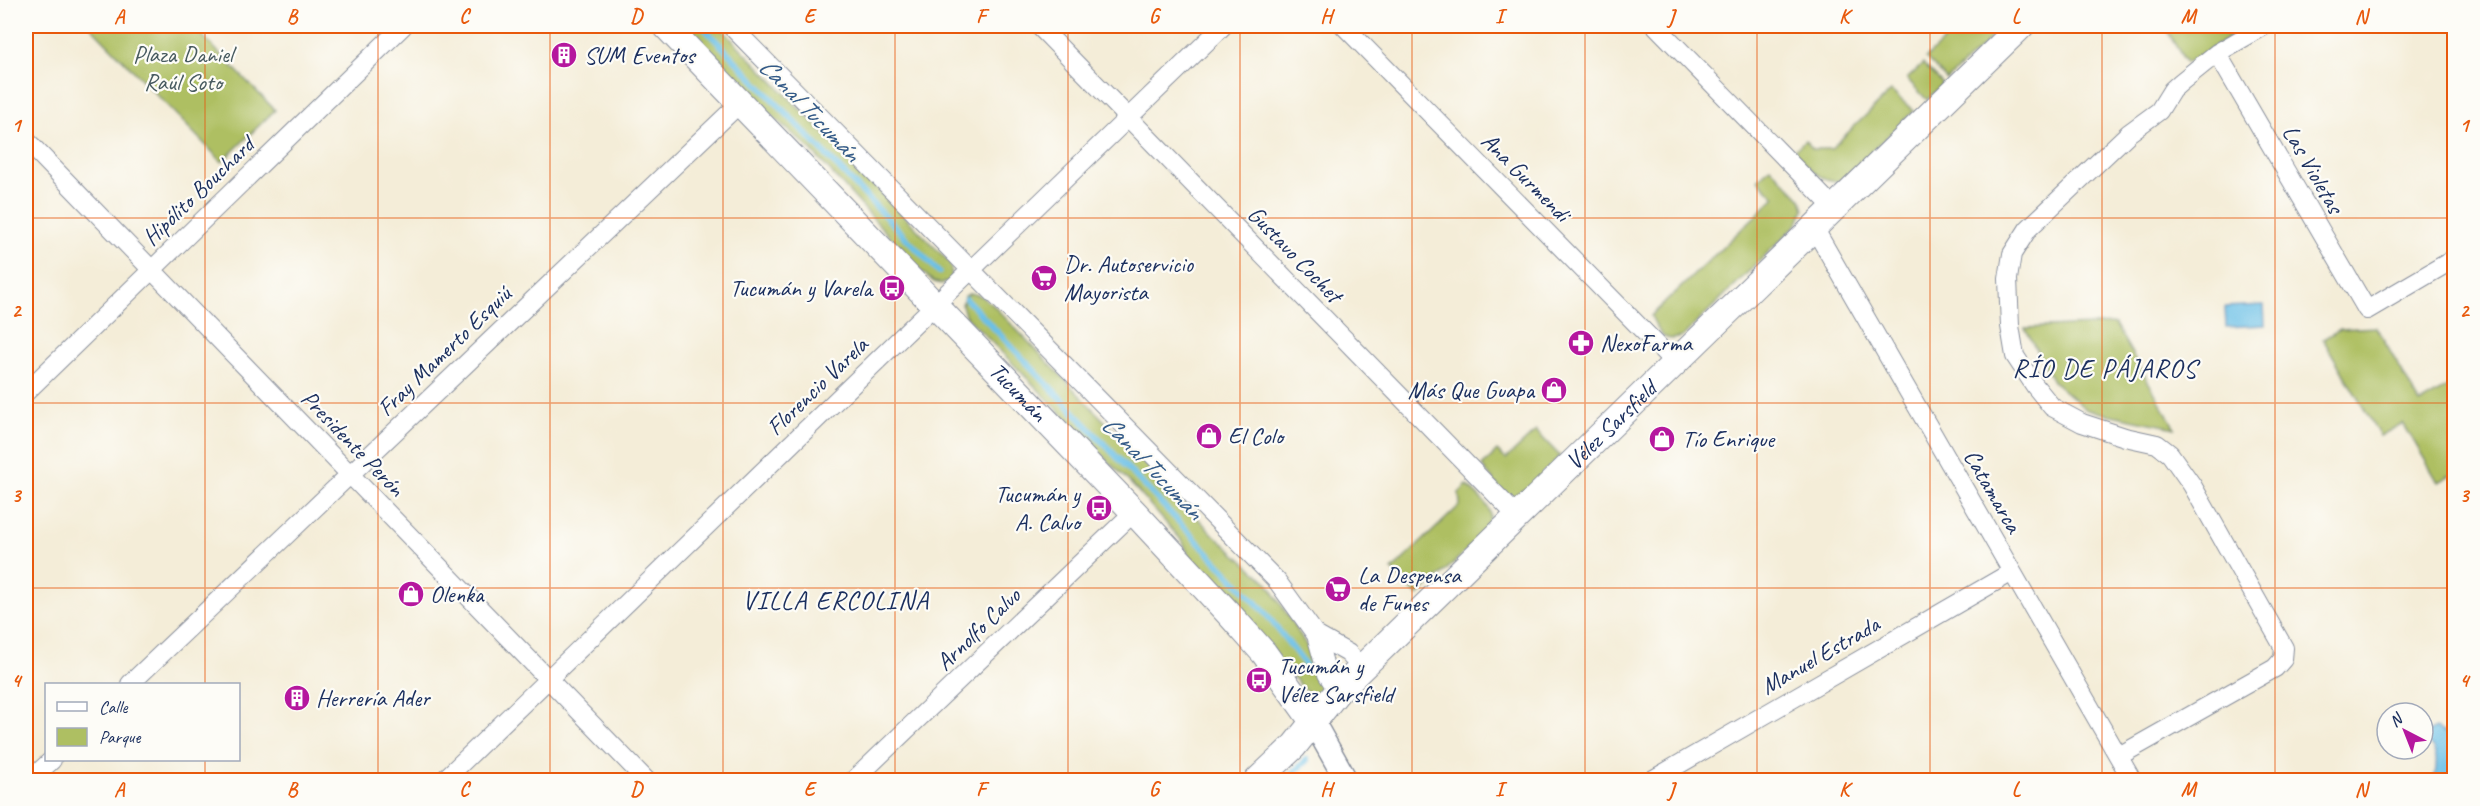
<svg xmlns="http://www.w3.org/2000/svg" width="2480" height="806" font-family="Caveat,sans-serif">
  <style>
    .green { fill: #aebf62; stroke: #647760; stroke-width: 1.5 }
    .water { fill: #6bc0e7; stroke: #4378a2; stroke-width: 1.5 }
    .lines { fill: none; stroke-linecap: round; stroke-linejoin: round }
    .stream { stroke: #6bc0e7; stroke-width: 6 }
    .minor-casing { stroke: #888e9b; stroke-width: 20 }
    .tertiary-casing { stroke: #888e9b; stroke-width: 25 }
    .secondary-casing { stroke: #888e9b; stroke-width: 28 }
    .minor { stroke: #fff; stroke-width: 18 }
    .tertiary { stroke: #fff; stroke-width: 22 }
    .secondary { stroke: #fff; stroke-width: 26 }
    .grid { fill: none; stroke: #e8590c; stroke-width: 1.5; stroke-opacity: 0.55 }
    .labels { text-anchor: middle; stroke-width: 4.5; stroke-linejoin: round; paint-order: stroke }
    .park-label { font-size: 24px; fill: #475a5f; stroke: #fdfcf7 }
    .poi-label { font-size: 24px; fill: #1b2f5e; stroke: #fdfcf7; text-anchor: start }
    .street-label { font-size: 24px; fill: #1b2f5e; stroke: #fdfcf7 }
    .water-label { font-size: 26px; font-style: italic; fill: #335a87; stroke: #fdfcf7 }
    .neighbourhood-label { font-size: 26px; letter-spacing: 1.5px; fill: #1b2f5e; stroke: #fdfcf7 }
    .neatline { fill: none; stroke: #e8590c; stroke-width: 2 }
    .grid-label { font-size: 20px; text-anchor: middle; font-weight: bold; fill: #e8590c }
  </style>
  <rect width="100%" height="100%" fill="#fdfcf7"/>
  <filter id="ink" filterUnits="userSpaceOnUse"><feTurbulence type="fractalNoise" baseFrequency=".0167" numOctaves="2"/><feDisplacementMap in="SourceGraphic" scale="12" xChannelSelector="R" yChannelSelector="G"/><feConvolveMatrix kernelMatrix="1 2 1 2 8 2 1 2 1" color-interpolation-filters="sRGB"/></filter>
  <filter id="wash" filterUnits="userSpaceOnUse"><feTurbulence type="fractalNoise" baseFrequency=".008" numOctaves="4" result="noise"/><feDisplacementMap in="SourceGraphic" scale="24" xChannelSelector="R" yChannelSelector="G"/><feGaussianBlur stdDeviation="1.35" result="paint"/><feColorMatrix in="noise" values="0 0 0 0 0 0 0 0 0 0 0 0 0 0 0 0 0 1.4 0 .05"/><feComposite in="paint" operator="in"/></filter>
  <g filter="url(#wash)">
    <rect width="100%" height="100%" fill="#f4edd8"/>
    <!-- green -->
    <path class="green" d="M90,26H193L275,110L222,162Z
      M682,26H719L950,263L952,279L942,284L934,282L919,269L810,149L755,101Z
      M1952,26H1989L1992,32L1990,39L1947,80L1926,58L1952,33Z
      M2164,26H2214L2231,37L2186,63Z
      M1923,64L1943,84L1927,100L1907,79Z
      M1891,91L1914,111L1840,181C1818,182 1808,166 1794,151L1805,140L1813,149H1831Z
      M1770,167L1801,199L1804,209L1798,223L1682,337C1661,343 1660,333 1651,316L1775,197L1758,180Z
      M971,293L981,296L992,304L1215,536L1267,582L1320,667L1326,683C1323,691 1318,694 1310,694L1302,687L1189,556L1183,542L1134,487L965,315L962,305L964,296Z
      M2115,324L2175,428L2087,410L2053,381L2025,328Z
      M2376,327L2420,403L2454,383V473L2438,482L2403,423L2380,436L2323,339L2340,329Z
      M1536,431L1560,456C1550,466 1522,502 1508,495C1499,490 1489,474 1482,466L1497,451L1506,459Z
      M1467,485C1474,493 1489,503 1490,514C1493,532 1432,582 1418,596L1392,570L1460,505L1459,493Z"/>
    <!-- water -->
    <path class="water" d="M2264,305L2265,325L2226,327L2225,307Z
      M2435,728L2454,737V780H2434C2437,765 2440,748 2423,740V734Z"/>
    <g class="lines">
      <!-- stream -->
      <path class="stream" d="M702,26L939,272
        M966,299L1263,610L1307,667
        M1285,780L1307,760"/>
    </g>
  </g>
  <g filter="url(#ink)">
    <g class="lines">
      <defs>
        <path id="minor" d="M731,26L1277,581L1316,635L1327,674L1338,691
          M1039,26L1517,516
          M1344,26L1674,362
          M1656,26L1833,207
          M2217,53L2367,310L2454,259
          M26,140L646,780
          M1813,226L2132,780
          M26,392L403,26
          M1316,635L1348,653L1362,668
          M130,684L741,102
          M2119,756L2275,668L2283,659L2284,648L2192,485L2170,454L2157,444L2125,437L2082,423L2052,407L2035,386L2015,356L2010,326L2008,279L2012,254L2028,229L2129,133L2159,111L2172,90L2181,82L2217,53L2264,26
          M30,780L52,760
          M444,780L1223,26
          M854,780L1134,512
          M1652,780L2012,572"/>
        <path id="tertiary" d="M1314,723L1346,780"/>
        <g id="secondary">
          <path id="s1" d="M666,26L1134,512L1230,615L1264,653L1314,723"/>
          <path id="s2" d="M1258,780L1294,746L1338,691L2021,26"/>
        </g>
      </defs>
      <!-- minor casing -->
      <use href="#minor" class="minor-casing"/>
      <!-- tertiary casing -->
      <use href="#tertiary" class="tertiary-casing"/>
      <!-- secondary casing -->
      <use href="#secondary" class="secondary-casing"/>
      <!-- minor -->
      <use href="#minor" class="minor"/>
      <!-- tertiary -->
      <use href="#tertiary" class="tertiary"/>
      <!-- secondary -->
      <use href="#secondary" class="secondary"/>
    </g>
  </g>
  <!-- grid -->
  <path class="grid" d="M205,26V684M378,26V780M550,26V780M723,26V780M895,26V780M1068,26V780M1240,26V780M1412,26V780M1585,26V780M1757,26V780M1930,26V780M2102,26V780M2275,26V780M26,218H2454M26,403H2454M26,588H2454M205,760V780"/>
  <!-- icons -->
  <defs>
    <symbol id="building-disc" viewBox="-11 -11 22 22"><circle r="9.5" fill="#b5179e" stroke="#fdfcf7"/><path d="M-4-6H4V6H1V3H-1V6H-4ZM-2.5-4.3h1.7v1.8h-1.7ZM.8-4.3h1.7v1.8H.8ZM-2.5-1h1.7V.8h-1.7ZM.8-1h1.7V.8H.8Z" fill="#fff"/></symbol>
    <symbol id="supermarket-disc" viewBox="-11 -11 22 22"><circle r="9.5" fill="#b5179e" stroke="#fdfcf7"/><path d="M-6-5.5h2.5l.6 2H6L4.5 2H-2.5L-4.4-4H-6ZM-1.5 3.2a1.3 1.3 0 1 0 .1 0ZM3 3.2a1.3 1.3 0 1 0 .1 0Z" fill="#fff"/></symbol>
    <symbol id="bus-disc" viewBox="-11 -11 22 22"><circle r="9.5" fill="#b5179e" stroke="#fdfcf7"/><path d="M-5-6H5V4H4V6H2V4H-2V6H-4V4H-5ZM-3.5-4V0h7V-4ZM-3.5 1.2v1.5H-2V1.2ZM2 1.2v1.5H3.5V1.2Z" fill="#fff"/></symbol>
    <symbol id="pharmacy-disc" viewBox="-11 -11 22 22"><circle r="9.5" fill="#b5179e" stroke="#fdfcf7"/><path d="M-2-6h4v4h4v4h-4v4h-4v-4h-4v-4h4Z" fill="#fff"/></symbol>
    <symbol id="shop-disc" viewBox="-11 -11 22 22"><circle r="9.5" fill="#b5179e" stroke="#fdfcf7"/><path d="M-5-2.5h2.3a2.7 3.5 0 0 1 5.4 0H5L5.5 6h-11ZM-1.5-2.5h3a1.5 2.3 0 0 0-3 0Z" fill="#fff"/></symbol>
  </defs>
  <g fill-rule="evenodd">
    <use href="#building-disc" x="549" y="40" width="30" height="30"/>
    <use href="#supermarket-disc" x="1029" y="263" width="30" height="30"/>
    <use href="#bus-disc" x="877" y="273" width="30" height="30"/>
    <use href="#pharmacy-disc" x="1566" y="328" width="30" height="30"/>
    <use href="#shop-disc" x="1539" y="375" width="30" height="30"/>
    <use href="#shop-disc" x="1194" y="421" width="30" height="30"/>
    <use href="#shop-disc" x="1647" y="424" width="30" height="30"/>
    <use href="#bus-disc" x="1084" y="493" width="30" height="30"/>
    <use href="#supermarket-disc" x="1323" y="574" width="30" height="30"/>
    <use href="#shop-disc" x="396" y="579" width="30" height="30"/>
    <use href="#bus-disc" x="1244" y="665" width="30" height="30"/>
    <use href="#building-disc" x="282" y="683" width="30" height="30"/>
  </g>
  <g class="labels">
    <!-- park labels -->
    <g class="park-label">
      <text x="183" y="62">Plaza Daniel<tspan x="183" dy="28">Raúl Soto</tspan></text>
    </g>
    <!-- poi labels -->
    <g class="poi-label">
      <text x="584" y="63">SUM Eventos</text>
      <text x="1064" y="272">Dr. Autoservicio<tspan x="1064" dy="28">Mayorista</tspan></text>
      <text x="872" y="296" text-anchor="end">Tucumán y Varela</text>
      <text x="1600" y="351">NexoFarma</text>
      <text x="1534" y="398" text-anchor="end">Más Que Guapa</text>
      <text x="1228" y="444">El Colo</text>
      <text x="1682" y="447">Tío Enrique</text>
      <text x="1080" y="502" text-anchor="end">Tucumán y<tspan x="1080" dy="28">A. Calvo</tspan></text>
      <text x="1358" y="583">La Despensa<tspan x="1358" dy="28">de Funes</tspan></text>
      <text x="430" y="602">Olenka</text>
      <text x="1278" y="674">Tucumán y<tspan x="1278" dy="28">Vélez Sarsfield</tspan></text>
      <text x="316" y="706">Herrería Ader</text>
    </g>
    <!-- street labels -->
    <g class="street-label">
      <text transform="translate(2313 169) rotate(60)" y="8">Las Violetas</text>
      <text transform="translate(1526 177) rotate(45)" y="8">Ana Gurmendi</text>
      <text transform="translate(198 191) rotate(-44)" y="8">Hipólito Bouchard</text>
      <text transform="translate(1295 254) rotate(46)" y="8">Gustavo Cochet</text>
      <text transform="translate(444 351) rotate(-44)" y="8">Fray Mamerto Esquiú</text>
      <text transform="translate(817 386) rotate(-44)" y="8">Florencio Varela</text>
      <text dy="8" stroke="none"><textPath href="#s1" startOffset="508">Tucumán</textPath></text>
      <text dy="8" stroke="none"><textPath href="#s2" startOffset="501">Vélez Sarsfield</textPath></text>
      <text transform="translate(353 443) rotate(46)" y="8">Presidente Perón</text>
      <text transform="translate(1993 491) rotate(60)" y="8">Catamarca</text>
      <text transform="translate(978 629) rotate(-44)" y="8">Arnolfo Calvo</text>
      <text transform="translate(1820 655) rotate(-30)" y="8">Manuel Estrada</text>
    </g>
    <!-- water labels -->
    <g class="water-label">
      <text transform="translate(810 109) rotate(46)" y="9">Canal Tucumán</text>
      <text transform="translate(1153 467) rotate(46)" y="9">Canal Tucumán</text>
    </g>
    <!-- neighbourhood labels -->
    <g class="neighbourhood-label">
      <text x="2105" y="377">RÍO DE PÁJAROS</text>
      <text x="836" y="609">VILLA ERCOLINA</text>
    </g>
  </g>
  <!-- margin -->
  <rect width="2480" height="806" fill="none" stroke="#fdfcf7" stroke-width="66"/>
  <!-- legend -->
  <rect x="45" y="683" width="195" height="78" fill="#fdfcf7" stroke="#a3aaba" stroke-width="1.5"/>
  <rect x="57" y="702" width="30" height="9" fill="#ffffff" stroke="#a3aaba" stroke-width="1.5"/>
  <text x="99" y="713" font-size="18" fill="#1b2f5e">Calle</text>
  <rect x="57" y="728" width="30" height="18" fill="#aebf62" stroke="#a3aaba" stroke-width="1.5"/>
  <text x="99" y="743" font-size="18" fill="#1b2f5e">Parque</text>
  <!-- north arrow -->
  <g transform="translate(2405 731) rotate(318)"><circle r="28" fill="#fdfcf7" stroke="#a3aaba" stroke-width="1.5"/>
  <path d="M0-4.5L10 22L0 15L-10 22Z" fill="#b5179e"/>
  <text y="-9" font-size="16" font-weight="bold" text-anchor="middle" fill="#1b2f5e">N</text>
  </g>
  <rect x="33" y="33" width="2414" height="740" class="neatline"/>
  <g class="grid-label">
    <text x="119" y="23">A</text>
    <text x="292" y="23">B</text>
    <text x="464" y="23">C</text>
    <text x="636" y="23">D</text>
    <text x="809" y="23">E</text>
    <text x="981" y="23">F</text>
    <text x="1154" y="23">G</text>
    <text x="1326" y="23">H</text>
    <text x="1499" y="23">I</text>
    <text x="1671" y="23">J</text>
    <text x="1844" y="23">K</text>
    <text x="2016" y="23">L</text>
    <text x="2188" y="23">M</text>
    <text x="2361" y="23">N</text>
    <text x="16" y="132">1</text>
    <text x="2464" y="132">1</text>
    <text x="16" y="317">2</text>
    <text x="2464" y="317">2</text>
    <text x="16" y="502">3</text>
    <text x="2464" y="502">3</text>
    <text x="16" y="687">4</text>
    <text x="2464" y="687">4</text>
    <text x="119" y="796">A</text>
    <text x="292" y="796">B</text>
    <text x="464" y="796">C</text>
    <text x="636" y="796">D</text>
    <text x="809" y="796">E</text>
    <text x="981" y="796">F</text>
    <text x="1154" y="796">G</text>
    <text x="1326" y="796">H</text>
    <text x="1499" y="796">I</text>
    <text x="1671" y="796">J</text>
    <text x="1844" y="796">K</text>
    <text x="2016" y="796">L</text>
    <text x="2188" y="796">M</text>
    <text x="2361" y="796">N</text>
  </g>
</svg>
